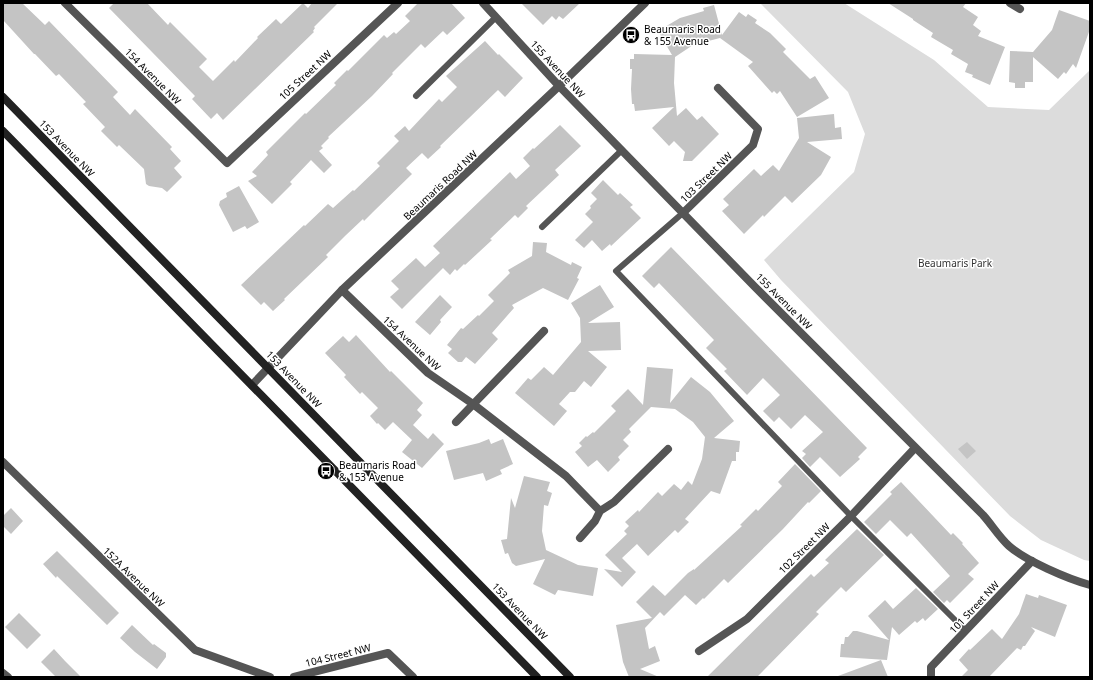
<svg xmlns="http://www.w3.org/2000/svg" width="1093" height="680" font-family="'Noto Sans',sans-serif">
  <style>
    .green { fill: #dcdcdc }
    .building { fill: #c4c4c4 }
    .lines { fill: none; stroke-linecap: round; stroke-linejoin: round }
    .service { stroke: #555; stroke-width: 6 }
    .minor { stroke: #555; stroke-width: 8 }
    .tertiary { stroke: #555; stroke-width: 8 }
    .secondary { stroke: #222; stroke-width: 8 }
    .labels { text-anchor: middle; stroke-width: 3; stroke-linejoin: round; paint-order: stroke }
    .poi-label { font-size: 10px; fill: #000; stroke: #fff; text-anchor: start }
    .street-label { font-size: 10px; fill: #000; stroke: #fff }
    .park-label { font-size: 10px; fill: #333; stroke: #fff }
  </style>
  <rect width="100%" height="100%" fill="#fff"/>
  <!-- green -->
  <path class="green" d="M760,3H844L934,60L988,107L1049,110L1090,70V561L1084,560L1041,540L1010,516L781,280L764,260L854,172L865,134L848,92Z"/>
  <!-- building -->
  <path class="building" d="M3,3H22L45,25L49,21L118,92L113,97L130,115L135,109L172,147L170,149L181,161L174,168L182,177L167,192L162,188L149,186L146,184L144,169L119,145L117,147L101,131L105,127L83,104L86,102L59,74L56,76L35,54H34L3,20Z
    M114,3H147L168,25L170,22L207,59L199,67L213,81L234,60L235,62L258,38L257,37L276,19L281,24L303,3L308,8L312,3H338L314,27L315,28L313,31L314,32L223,120L217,113L211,119L192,99L195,96L109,8Z
    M418,3H451L465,18L447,35L443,31L425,48L421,44L392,73L393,74L372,96L328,137L329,138L321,146L323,148L319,151L332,165L324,173L311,160L290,182L292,184L272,204L248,181L257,176L252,172L268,155L266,152L305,113L306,114L336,85L334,83L347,70L348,71L384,35L387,38L394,32L396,34L410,21L405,16Z
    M521,3H580L563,19L559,16L556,20L552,16L543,25Z
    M888,3H966L963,7L978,17L973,25L981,31L978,36L1005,47L990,85L972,77L973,75L965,72L968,64L951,54L953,50L931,37L933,33L913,20V19Z
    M714,5L722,35L739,12L746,17L748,14L757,20L755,23L770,33L786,49L783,52L810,79L815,76L829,98L797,117L780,91L777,94L774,91L772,93L748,66L753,62L720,38L693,45L675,57L674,83L677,116L686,108L697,120L702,116L719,134L692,161H683L685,152L674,141L669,146L652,128L674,107L635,111L634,104H632L631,89L632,69H630V59H634V54L672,55L658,31L680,18L704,11L703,8Z
    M1059,10L1090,21V29L1076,68L1073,64L1066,74L1064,72L1058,79L1033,57V82H1025V88H1015V83L1009,82L1010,51L1033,52L1052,30Z
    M485,41L498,55L499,54L523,78L505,97L498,90L440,146L441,147L428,159L422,153L406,168L412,174L373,212L364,221L363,219L345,236L326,255L328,257L284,299L285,300L273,311L264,302L261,305L241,285L304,225L305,226L328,204L333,208L353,190L354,191L380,166L377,163L399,141L394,136L405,126L409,131L439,99L442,102L457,87L446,76Z
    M834,114L835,128L841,127L842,139L807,142L831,157L821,175L792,203L785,196L764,217L763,215L744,234L722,211L729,205L723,199L754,169L761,176L773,165L779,171L799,138L797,118Z
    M560,125L581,146L555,170L559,175L526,206L528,208L518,218L515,215L490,239L492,240L465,265L464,264L457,271L455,269L450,275L443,268L402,309L390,297L399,289L391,281L416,258L425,267L440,253L433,246L510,172L516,179L530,166L523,158L533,148L534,149Z
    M603,180L618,195L620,193L633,205L630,207L641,218L611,246L610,244L602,251L592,240L584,248L575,240L593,222L585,214L591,208L590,206L597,199L591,193Z
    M239,186L259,222L247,229L245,226L233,232L219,205L220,201L227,197L226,193Z
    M533,242L547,243L546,252L571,265L572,262L582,267L577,278L579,279L568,300L543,288L512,305L514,308L492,333L498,339L475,364L466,357L462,362H458L448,353L452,349L447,345L461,328L463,329L478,315L479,316L494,301L488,295L510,273L508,270L532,256Z
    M671,247L867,448L858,457L860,459L840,477L820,457L810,467L802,458L806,454L802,451L823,432L805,415L791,429L779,417L774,422L763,411L780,395L763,378L747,395L724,371L727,369L706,348L714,340L659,283L654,288L642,276Z
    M600,285L614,307L588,323L620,322L621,350L588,351L607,367L591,387L584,381L575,392H570L559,404L567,411L554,426L515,393L528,378L531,380L544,367L553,375L581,342L580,318L571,303Z
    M440,295L452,307L440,320L441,322L430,335L415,322Z
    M356,335L390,372L391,371L423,403L417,410L422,415L413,425L428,439L433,433L444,444L422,468L402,452L412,440L393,422L385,430L378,423L377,424L370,416L378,408L362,392L360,394L344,377L346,375L325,353L343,336L349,342Z
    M647,367L673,369L670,403L691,377L710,392L734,421L714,438L740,441L739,452H736V461H732L720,494L711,491L685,519L689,522L678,533L675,530L648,556L637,544L622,558L636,572L622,587L604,569L622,572L605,555L627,534L624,531L629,526L625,522L638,510L639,512L658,492L662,496L674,484L681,490L688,481L692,485L702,459L705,437L693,422L675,409L651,407L629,429L631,432L623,440L629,446L618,457L620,460L608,472L597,460L588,467L575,452L582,446L579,443L586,436L587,437L593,432L594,433L616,411L611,406L628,389L643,405Z
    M489,439L491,444L503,439L513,464L500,470L502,474L486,481L483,473L454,480L446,451L479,443Z
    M967,442L976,451L967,459L958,449Z
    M795,464L821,491L809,503L808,502L783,529L728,583L724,579L704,599L703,598L696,605L685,595L664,616L660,612L645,628L649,649L655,646L660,661L640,669L659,677H629L623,662L616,625L652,618L636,602L653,585L665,596L688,573L694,569V570L742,526L740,525L756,509L758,511L782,486L778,482Z
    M524,476L550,482L547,491L552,493L548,506L544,505L542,531L546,550L578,565L598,568L593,596L558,590L555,595L533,584L545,559L516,566L512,563L508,553L505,554L501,540L507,539L511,498L515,508Z
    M901,482L951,535L953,533L963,543L962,544L979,563L968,574L974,579L950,603L947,600L944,603L933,592L950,576L911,533L907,537L890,520L876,534L864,522L892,494L890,492Z
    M11,508L23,521L11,534L3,526V516Z
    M857,529L884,555L846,592L841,587L816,612L819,614L757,677H707L811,574L814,577L829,563L825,560Z
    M57,551L119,613L107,625L57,576L56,578L43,564Z
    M916,588L938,609L925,621L923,618L917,623L915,621L899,635L892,627L887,660L840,657L841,644H844L845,637H848L853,631H857L889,640L868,616L885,600L893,609Z
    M1026,594L1038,598L1039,595L1067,605L1055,637L1031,627L1035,631L1025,646H1023L1021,650L1017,648L989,677H961L968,670L959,660L969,649L970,650L992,629L1002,639L1019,614Z
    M19,613L41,635L27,649L5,627Z
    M132,625L153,645L154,644L166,653V657L157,669L135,652L120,638Z
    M54,649L65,661L81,677H56L41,662Z
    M881,660L888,677H838V676Z"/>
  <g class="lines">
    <!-- service -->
    <path class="service" d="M416,96L496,17
      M684,212L616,271L851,516L966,631
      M542,227L622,150"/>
    <!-- minor -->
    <path class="minor" d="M65,3L227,163L398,3
      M483,3L559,86
      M1010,3L1020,9
      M684,212L753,145L758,129L718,88
      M342,290L428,373L473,404L566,476L600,511L614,502L668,449
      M456,422L544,331
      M3,462L195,650L270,677
      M580,538L595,521L600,511
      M699,651L747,619L851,516L915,448
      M3,673L8,677
      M294,677L388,653L413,677
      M931,677V667L1032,561"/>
    <!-- tertiary -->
    <path class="tertiary" d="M559,86L755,287L983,515C992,525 999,537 1009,546C1026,561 1068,579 1090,585
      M252,385L342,290L559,86L645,3"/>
    <!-- secondary -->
    <path class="secondary" d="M3,97L570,677
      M3,131L537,677"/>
  </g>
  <!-- icons -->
  <defs>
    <symbol id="bus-disc" viewBox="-11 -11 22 22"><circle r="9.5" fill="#000" stroke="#fff"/><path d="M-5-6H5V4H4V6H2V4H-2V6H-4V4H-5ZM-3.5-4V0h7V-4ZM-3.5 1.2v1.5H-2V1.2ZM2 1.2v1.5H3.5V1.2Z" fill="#fff"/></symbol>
  </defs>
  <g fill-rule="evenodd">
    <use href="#bus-disc" x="621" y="25" width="20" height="20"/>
    <use href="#bus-disc" x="316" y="461" width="20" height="20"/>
  </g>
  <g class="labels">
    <!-- poi labels -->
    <g class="poi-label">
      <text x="644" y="33">Beaumaris Road<tspan x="644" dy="12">&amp; 155 Avenue</tspan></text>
      <text x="339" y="469">Beaumaris Road<tspan x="339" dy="12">&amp; 153 Avenue</tspan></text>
    </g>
    <!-- street labels -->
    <g class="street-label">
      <text transform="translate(558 69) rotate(47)" y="4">155 Avenue NW</text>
      <text transform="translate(305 75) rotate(-43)" y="4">105 Street NW</text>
      <text transform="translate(153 76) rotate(45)" y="4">154 Avenue NW</text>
      <text transform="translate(67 148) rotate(46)" y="4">153 Avenue NW</text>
      <text transform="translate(706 177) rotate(-44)" y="4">103 Street NW</text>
      <text transform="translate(440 185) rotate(-43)" y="4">Beaumaris Road NW</text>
      <text transform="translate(784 301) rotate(45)" y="4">155 Avenue NW</text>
      <text transform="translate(412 343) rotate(43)" y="4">154 Avenue NW</text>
      <text transform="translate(294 379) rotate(46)" y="4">153 Avenue NW</text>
      <text transform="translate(804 548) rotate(-45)" y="4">102 Street NW</text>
      <text transform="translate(134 577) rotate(44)" y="4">152A Avenue NW</text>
      <text transform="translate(974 607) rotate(-47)" y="4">101 Street NW</text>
      <text transform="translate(520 611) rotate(46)" y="4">153 Avenue NW</text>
      <text transform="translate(338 655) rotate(-14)" y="4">104 Street NW</text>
    </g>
    <!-- park labels -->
    <g class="park-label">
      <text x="955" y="267">Beaumaris Park</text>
    </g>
  </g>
  <!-- border -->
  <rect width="1093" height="680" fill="none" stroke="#000000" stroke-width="8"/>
</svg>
